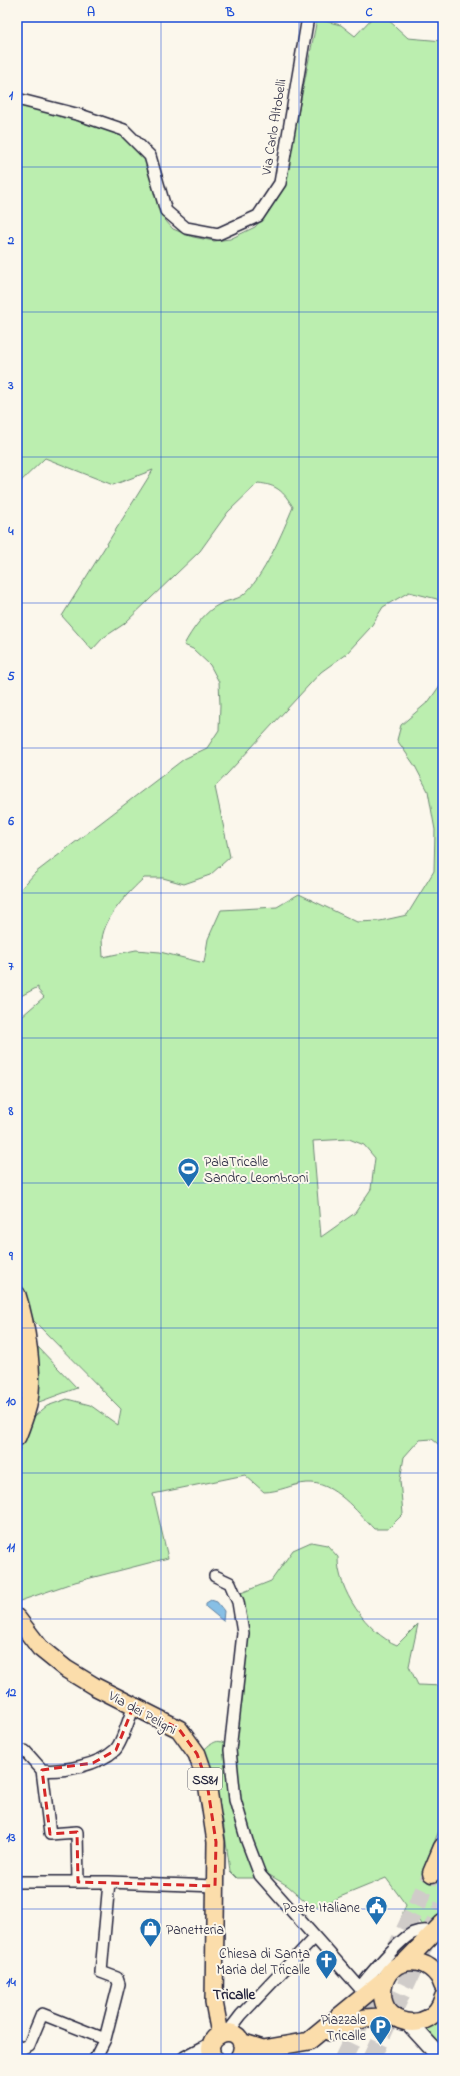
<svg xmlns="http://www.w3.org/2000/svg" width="460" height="2076" font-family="'Indie Flower',sans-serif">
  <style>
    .green { fill: #bbeeaf; stroke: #6e8875; fill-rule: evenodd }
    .water { fill: #87bfe5; stroke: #5f80a1 }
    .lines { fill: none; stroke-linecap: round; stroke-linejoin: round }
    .trunk-tunnel { stroke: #d0ccc9; stroke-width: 18; stroke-dasharray: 18 9; stroke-linecap: butt }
    .minor-casing { stroke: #22223b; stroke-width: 14 }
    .secondary-casing { stroke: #22223b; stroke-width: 19 }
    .primary-casing { stroke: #22223b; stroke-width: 20 }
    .trunk-casing { stroke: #22223b; stroke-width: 21 }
    .minor { stroke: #fbf7ec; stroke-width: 11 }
    .secondary { stroke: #fbf7ec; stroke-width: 16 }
    .primary { stroke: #fbddab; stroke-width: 17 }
    .trunk { stroke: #fbddab; stroke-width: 18 }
    .marked { fill: none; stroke: #d62828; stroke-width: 3; stroke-dasharray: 8 5; stroke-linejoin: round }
    .grid { fill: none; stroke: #1d4ed8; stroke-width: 1; stroke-opacity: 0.55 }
    .labels { text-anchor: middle; stroke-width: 4; stroke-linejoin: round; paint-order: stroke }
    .shield { fill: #fbf7ec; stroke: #636270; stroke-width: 1 }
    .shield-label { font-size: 13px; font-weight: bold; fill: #22223b }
    .street-label { font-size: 14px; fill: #22223b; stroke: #fbf7ec }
    .poi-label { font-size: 14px; fill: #22223b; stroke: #fbf7ec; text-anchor: end }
    .neighbourhood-label { font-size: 15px; font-weight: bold; fill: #22223b; stroke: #fbf7ec }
    .neatline { fill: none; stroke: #1d4ed8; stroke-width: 1.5 }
    .grid-label { font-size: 13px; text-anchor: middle; font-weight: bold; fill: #1d4ed8 }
  </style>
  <rect width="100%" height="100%" fill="#fbf7ec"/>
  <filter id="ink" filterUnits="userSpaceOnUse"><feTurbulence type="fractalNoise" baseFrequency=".025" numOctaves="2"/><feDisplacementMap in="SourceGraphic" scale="8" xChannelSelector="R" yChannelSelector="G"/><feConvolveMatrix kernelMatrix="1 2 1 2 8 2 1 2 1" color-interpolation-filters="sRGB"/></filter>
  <g filter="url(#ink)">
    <!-- green -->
    <path class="green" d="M373,17H385L408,38L443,41V609L437,599L409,592L383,607L370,628L346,654L321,672L215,787L230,857L210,875L184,884L163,878H144C128,893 105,916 102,939C102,945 103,951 103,957L136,950L160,952L204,963L208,939L221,910L277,907L299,894L357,922L380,921L407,915L434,871L435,830L428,791L415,766L397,740L401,725L429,701L443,681V1448L432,1439L419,1440L404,1457L400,1480L403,1514L388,1529H374C357,1512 334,1481 307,1483C292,1484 279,1492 264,1492L245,1475L153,1494L168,1558L75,1582L17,1602V1457L31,1419L47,1406L67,1399L90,1405L118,1425L121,1409L33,1320L17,1272V1024L22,1016L44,997L38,990V987L17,998V887L19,891L35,873L184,759L207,748L219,730L220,705L219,682L210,665L193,649L184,645C191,631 206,610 220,604C227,600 237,600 243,595C263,579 283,531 293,507C283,491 277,485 258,483L228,512L200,551L124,624L103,638L92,650L62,616L153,470L113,485L45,458L17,485V104L52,111L107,129L125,137L149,159L165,220L173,229L193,237L214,241L230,239L255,227L268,212L283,189L317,19L341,25L355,36ZM349,1139L364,1145L375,1158L371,1189L355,1213L321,1237L313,1141Z
      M38,1347L77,1388L39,1402L35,1398L38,1382Z
      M20,1360L26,1381L17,1423V1365Z
      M311,1542L327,1545L338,1557C337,1589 367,1633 397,1645L418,1624L409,1666L418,1685L443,1686V1821L422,1872L437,1878L443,1863V1917L428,1933L418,1920H414L403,1926L401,1919L406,1905L386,1878L313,1908L288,1886L266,1873L253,1878H237L230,1871L223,1821L203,1751C216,1737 220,1740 234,1749L243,1695L246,1624L241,1593L271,1581L293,1550Z
      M440,2019L443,2028V2054L423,2030Z"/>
    <!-- water -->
    <path class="water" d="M211,1600L217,1602L224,1611L223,1621L206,1607V1603Z"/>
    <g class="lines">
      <!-- trunk-tunnel -->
      <path class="trunk-tunnel" d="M393,1955L432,1873
        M343,2059L381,1980
        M371,2059L443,1905"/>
      <defs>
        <path id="minor" d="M17,99L80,115L124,130L150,156L166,211L186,228L218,234L258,216L280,183L308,17
          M17,1355L26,1340
          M215,1576L230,1583L238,1602L243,1633L230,1750L235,1800L247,1841L260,1875L360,1988L363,1997
          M25,1751L42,1770
          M17,1882H109
          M78,1882L77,1832L50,1834L42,1770C63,1772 99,1765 115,1750C121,1745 131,1714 134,1705
          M360,1988C368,1976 401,1938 413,1933C420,1930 427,1930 435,1932
          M228,2032L241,2015L315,1937
          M17,2046L23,2048L29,2045L42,2014L105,2039L119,1984L117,1978L101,1972L109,1882L215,1886
          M95,2059L105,2039"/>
        <path id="secondary" d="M409,2023L442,2059
          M186,2059L211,2046"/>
        <path id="primary" d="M17,1295C26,1323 35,1376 28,1405C25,1416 21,1427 17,1437
          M17,1618L40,1648L66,1669L94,1686L179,1729L197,1754L207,1783L216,1842L214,2002L220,2034
          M404,1963L443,1923
          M443,1986C433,1954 388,1953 383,1988C377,2026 432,2037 443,1998
          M330,2032L365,2018L394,2016
          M241,2042L263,2049L309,2041L386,1978
          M215,2059C198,2038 235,2020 242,2044C243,2050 241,2055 238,2059"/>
        <path id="trunk" d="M432,1873L443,1847"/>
      </defs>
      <!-- minor casing -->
      <use href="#minor" class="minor-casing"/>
      <!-- secondary casing -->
      <use href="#secondary" class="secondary-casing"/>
      <!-- primary casing -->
      <use href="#primary" class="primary-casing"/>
      <!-- trunk casing -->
      <use href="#trunk" class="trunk-casing"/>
      <!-- minor -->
      <use href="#minor" class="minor"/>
      <!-- secondary -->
      <use href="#secondary" class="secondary"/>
      <!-- primary -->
      <use href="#primary" class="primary"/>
      <!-- trunk -->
      <use href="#trunk" class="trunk"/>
    </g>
  </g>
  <!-- marked area -->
  <path class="marked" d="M134,1705L179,1729L197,1754L207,1783L216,1842L215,1886L78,1882L77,1832L50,1834L42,1770L93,1763L116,1750Z"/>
  <!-- grid -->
  <path class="grid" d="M161,17V2059M299,17V2059M17,167H443M17,312H443M17,457H443M17,603H443M17,748H443M17,893H443M17,1038H443M17,1183H443M17,1328H443M17,1473H443M17,1619H443M17,1764H443M17,1909H443"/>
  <!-- icons -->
  <defs>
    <symbol id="stadium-pin" viewBox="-11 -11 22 30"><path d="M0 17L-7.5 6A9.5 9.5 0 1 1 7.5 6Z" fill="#1f6fb2" stroke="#fbf7ec"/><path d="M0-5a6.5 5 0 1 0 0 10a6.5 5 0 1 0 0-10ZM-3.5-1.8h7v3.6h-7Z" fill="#fff"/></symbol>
    <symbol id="civic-pin" viewBox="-11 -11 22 30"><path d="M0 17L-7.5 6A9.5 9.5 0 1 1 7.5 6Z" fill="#1f6fb2" stroke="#fbf7ec"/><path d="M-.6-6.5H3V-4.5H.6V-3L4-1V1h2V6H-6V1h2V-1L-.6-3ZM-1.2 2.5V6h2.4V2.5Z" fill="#fff"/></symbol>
    <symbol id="shop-pin" viewBox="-11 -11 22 30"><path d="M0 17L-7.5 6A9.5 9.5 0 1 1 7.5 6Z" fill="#1f6fb2" stroke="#fbf7ec"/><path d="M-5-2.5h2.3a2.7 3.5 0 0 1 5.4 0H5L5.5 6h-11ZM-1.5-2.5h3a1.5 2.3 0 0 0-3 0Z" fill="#fff"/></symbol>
    <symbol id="church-pin" viewBox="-11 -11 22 30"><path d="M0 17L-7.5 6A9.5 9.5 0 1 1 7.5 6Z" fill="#1f6fb2" stroke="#fbf7ec"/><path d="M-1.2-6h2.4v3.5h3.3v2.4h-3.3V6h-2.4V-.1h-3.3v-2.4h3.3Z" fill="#fff"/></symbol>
    <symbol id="parking-pin" viewBox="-11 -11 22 30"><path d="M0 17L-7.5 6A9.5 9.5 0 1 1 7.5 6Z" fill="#1f6fb2" stroke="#fbf7ec"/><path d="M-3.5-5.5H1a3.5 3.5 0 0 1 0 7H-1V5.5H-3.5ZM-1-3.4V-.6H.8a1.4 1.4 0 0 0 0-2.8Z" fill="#fff"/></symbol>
  </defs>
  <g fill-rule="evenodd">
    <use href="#stadium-pin" x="176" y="1156" width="25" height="34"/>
    <use href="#civic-pin" x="364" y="1894" width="25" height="34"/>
    <use href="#shop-pin" x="138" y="1916" width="25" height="34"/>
    <use href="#church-pin" x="314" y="1948" width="25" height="34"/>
    <use href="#parking-pin" x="368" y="2014" width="25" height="34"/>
  </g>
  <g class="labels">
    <!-- shield labels -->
    <rect class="shield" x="188" y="1768" width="34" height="22" rx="3"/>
    <g class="shield-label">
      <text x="205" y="1784">SS81</text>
    </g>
    <!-- street labels -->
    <g class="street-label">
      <text transform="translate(273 127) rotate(-81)" y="5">Via Carlo Altobelli</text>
      <text transform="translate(143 1712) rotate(29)" y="5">Via dei Peligni</text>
    </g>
    <!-- poi labels -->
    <g class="poi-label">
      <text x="204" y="1166" text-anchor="start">PalaTricalle<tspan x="204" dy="16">Sandro Leombroni</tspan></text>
      <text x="360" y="1912">Poste Italiane</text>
      <text x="166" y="1934" text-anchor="start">Panetteria</text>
      <text x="310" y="1958">Chiesa di Santa<tspan x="310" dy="16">Maria del Tricalle</tspan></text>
      <text x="366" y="2024">Piazzale<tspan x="366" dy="16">Tricalle</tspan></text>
    </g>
    <!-- neighbourhood labels -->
    <g class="neighbourhood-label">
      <text x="234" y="1999">Tricalle</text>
    </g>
  </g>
  <!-- margin -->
  <rect width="460" height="2076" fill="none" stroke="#fbf7ec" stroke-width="44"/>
  <rect x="22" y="22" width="416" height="2032" class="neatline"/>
  <g class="grid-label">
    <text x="91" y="16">A</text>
    <text x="230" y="16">B</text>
    <text x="369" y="16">C</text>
    <text x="11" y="99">1</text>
    <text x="11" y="244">2</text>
    <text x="11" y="389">3</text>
    <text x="11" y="535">4</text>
    <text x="11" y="680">5</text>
    <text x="11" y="825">6</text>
    <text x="11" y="970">7</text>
    <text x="11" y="1115">8</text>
    <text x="11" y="1260">9</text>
    <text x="11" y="1405">10</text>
    <text x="11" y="1551">11</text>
    <text x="11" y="1696">12</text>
    <text x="11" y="1841">13</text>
    <text x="11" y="1986">14</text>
  </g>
</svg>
